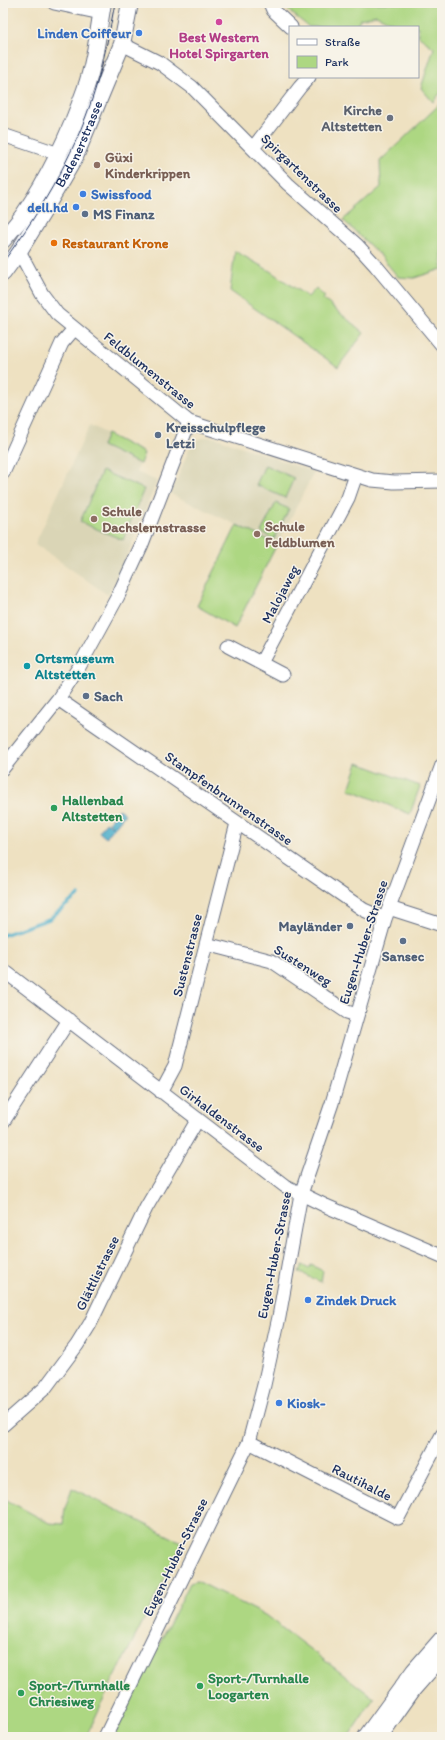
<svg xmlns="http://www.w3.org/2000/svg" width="445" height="1740" font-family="Itim,sans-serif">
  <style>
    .built { fill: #dad5b6 }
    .green { fill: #add782; stroke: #648370 }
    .water { fill: #4baeca; stroke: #336e94 }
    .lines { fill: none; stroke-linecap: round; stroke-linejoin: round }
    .stream { stroke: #4baeca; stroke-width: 3.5 }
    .minor-casing { stroke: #656d81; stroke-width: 15 }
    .tertiary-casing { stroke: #656d81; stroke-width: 18 }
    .minor { stroke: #fff; stroke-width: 13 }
    .tertiary { stroke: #fff; stroke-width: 16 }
    .tram { stroke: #1b2f5e; stroke-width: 1 }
    .hotel-dot { fill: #d1479c; stroke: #f7f3e8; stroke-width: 1.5 }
    .shop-dot { fill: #3f7fe0; stroke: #f7f3e8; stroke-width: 1.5 }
    .worship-dot { fill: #6b7280; stroke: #f7f3e8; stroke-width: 1.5 }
    .education-dot { fill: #8d6e63; stroke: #f7f3e8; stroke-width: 1.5 }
    .service-dot { fill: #5c6f8a; stroke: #f7f3e8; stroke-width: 1.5 }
    .food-dot { fill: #e8710a; stroke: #f7f3e8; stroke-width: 1.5 }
    .culture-dot { fill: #0f9aa8; stroke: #f7f3e8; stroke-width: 1.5 }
    .leisure-dot { fill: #2e9e5b; stroke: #f7f3e8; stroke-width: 1.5 }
    .labels { text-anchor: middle; stroke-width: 3; stroke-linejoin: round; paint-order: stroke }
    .shop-label { font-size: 14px; font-weight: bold; fill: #366cbe; stroke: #f7f3e8; text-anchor: start }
    .hotel-label { font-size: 14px; font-weight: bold; fill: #b23c85; stroke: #f7f3e8 }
    .worship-label { font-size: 14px; font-weight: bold; fill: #5b616d; stroke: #f7f3e8; text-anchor: end }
    .street-label { font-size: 14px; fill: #1b2f5e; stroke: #f7f3e8 }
    .education-label { font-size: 14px; font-weight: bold; fill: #785e54; stroke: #f7f3e8; text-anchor: start }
    .service-label { font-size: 14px; font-weight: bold; fill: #4e5e75; stroke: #f7f3e8; text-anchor: start }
    .food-label { font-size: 14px; font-weight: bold; fill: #c56008; stroke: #f7f3e8; text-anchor: start }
    .culture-label { font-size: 14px; font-weight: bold; fill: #0d838f; stroke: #f7f3e8; text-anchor: start }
    .leisure-label { font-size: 14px; font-weight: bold; fill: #27864d; stroke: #f7f3e8; text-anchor: start }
  </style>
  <rect width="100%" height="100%" fill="#f7f3e8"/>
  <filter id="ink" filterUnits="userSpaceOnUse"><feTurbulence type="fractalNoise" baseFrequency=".025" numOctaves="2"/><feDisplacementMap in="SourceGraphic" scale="8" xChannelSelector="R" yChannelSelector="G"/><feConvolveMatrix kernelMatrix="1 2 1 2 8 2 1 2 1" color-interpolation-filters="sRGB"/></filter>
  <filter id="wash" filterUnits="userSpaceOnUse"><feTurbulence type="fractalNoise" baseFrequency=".012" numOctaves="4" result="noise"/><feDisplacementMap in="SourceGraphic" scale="16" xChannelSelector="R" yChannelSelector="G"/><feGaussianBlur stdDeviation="0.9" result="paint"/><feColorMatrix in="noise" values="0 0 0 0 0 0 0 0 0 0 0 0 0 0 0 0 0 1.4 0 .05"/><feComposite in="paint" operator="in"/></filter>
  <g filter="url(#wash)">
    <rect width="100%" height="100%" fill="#eee1c1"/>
    <!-- built -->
    <path class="built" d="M90,425L144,453L136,472L157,481L126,558L108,595L35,544Z
      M208,437L217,438L314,472L235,628L197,606L237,525L171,494L189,449L199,439Z"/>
    <!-- green -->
    <path class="green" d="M284,3H442V91L433,102L421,88L434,48L418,36V27H402L376,15L360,19L356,27H309L289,11Z
      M442,102V269L414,278L398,277L380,255L343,220L381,187L380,161Z
      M235,251L270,271L308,297L316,288L325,297L323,299L364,333L338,367L230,291Z
      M107,434L144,453L140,464L102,446Z
      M265,465L294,478L285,498L256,485Z
      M102,471L144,489L123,540L80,522Z
      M276,503L289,509L274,539L261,532Z
      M237,525L277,544L235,628L197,606Z
      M358,763L420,786L410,814L349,789Z
      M302,1265L309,1269L311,1265L323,1271L321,1282L299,1272Z
      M72,1488L183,1543L110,1686L86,1737H3V1498L49,1523L63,1524L65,1508Z
      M197,1581L265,1615L374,1698L348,1737H113L190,1583Z"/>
    <!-- water -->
    <path class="water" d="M119,809L125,814L106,838L99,832L106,822L113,827L109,822Z"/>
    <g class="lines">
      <!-- stream -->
      <path class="stream" d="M3,935L49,919L79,895"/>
    </g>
  </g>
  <g filter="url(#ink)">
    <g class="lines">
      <defs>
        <path id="minor" d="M54,3L101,13
          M270,3L273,10L291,27
          M122,44L160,63L192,87L288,184L357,245L376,266L442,345
          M3,135L59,154
          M253,148L300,87L309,77
          M19,251L42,294L57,314L189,422L372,480L394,482L442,481
          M3,473L62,343L74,329
          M228,646L283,675
          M261,663L348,498L356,475
          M58,699L364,910L385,919
          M3,768L58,699L79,667L118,596L142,544L189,422
          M389,908L442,925
          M206,944L272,961L347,1012L357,1015
          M3,970L285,1186L326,1206L442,1256
          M161,1092L175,1066L237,823
          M3,1122L69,1020
          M3,1425L45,1388L77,1345L90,1324L146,1208L198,1119
          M249,1442L398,1518L442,1435
          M105,1737L249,1442L264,1385L279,1317L301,1194L332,1103L385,919L442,765"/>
        <g id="tertiary">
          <path d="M3,240C10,231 18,223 24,214C50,176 70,133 85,90C95,62 98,32 103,3"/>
          <path id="s1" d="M3,273L19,251L43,212L75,157L122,44L130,3"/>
          <path d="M366,1737L414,1671L442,1639"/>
          <path d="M379,1737L413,1689L442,1656"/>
        </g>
      </defs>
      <!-- minor casing -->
      <use href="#minor" class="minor-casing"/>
      <!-- tertiary casing -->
      <use href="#tertiary" class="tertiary-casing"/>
      <!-- minor -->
      <use href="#minor" class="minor"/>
      <!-- tertiary -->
      <use href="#tertiary" class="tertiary"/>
      <!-- tram -->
      <path class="tram" d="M3,262C44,207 79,147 98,80C105,55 110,29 115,3"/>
    </g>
  </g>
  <!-- markers -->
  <circle class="hotel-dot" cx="219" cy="22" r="4"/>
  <g class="shop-dot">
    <circle cx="139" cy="33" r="4"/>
    <circle cx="83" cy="194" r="4"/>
    <circle cx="76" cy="207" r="4"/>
    <circle cx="308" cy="1300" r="4"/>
    <circle cx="279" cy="1403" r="4"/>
  </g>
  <circle class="worship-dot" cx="390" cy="118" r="4"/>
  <g class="education-dot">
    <circle cx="97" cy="165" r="4"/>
    <circle cx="94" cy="519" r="4"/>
    <circle cx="257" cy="534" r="4"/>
  </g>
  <g class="service-dot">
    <circle cx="85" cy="214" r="4"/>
    <circle cx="158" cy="435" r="4"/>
    <circle cx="86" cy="696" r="4"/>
    <circle cx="350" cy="926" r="4"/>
    <circle cx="403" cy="941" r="4"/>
  </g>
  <circle class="food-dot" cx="54" cy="243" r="4"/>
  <circle class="culture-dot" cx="27" cy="666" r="4"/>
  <g class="leisure-dot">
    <circle cx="54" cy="808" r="4"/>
    <circle cx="200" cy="1686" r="4"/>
    <circle cx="21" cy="1693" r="4"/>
  </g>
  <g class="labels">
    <!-- shop labels -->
    <g class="shop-label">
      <text x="131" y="38" text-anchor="end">Linden Coiffeur</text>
      <text x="91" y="199">Swissfood</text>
      <text x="68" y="212" text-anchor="end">dell.hd</text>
      <text x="316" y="1305">Zindek Druck</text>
      <text x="287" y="1408">Kiosk-</text>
    </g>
    <!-- hotel labels -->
    <g class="hotel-label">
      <text x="219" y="42">Best Western<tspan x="219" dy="16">Hotel Spirgarten</tspan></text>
    </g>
    <!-- worship labels -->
    <g class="worship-label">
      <text x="382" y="115">Kirche<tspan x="382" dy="16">Altstetten</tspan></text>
    </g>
    <!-- street labels -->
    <g class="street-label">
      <text dy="5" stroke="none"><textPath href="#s1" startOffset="150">Badenerstrasse</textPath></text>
      <text transform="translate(302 173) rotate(44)" y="5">Spirgartenstrasse</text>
      <text transform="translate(150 370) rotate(39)" y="5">Feldblumenstrasse</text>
      <text transform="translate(280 594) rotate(-62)" y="5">Malojaweg</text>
      <text transform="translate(229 798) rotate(35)" y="5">Stampfenbrunnenstrasse</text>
      <text transform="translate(363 942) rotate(-72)" y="5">Eugen-Huber-Strasse</text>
      <text transform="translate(187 955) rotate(-76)" y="5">Sustenstrasse</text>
      <text transform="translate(303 965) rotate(32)" y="5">Sustenweg</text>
      <text transform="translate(222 1118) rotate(37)" y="5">Girhaldenstrasse</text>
      <text transform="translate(274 1255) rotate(-79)" y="5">Eugen-Huber-Strasse</text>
      <text transform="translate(97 1273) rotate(-64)" y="5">Glättlistrasse</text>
      <text transform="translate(362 1482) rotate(27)" y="5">Rautihalde</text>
      <text transform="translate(175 1557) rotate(-64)" y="5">Eugen-Huber-Strasse</text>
    </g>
    <!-- education labels -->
    <g class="education-label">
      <text x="105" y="162">Güxi<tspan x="105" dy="16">Kinderkrippen</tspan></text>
      <text x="102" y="516">Schule<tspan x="102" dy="16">Dachslernstrasse</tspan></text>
      <text x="265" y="531">Schule<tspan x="265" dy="16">Feldblumen</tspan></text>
    </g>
    <!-- service labels -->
    <g class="service-label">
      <text x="93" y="219">MS Finanz</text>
      <text x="166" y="432">Kreisschulpflege<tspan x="166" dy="16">Letzi</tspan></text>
      <text x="94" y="701">Sach</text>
      <text x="342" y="931" text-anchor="end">Mayländer</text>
      <text x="403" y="961" text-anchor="middle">Sansec</text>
    </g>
    <!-- food labels -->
    <g class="food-label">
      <text x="62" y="248">Restaurant Krone</text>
    </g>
    <!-- culture labels -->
    <g class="culture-label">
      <text x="35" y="663">Ortsmuseum<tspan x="35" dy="16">Altstetten</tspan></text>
    </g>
    <!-- leisure labels -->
    <g class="leisure-label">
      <text x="62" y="805">Hallenbad<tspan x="62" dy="16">Altstetten</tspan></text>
      <text x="208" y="1683">Sport-/Turnhalle<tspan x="208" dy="16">Loogarten</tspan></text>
      <text x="29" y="1690">Sport-/Turnhalle<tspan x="29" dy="16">Chriesiweg</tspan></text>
    </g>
  </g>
  <!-- margin -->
  <rect width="445" height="1740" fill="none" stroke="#f7f3e8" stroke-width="16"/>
  <!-- legend -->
  <rect x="289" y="26" width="130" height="52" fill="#f7f3e8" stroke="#9fa5b1"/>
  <rect x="297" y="39" width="20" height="6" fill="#ffffff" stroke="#9fa5b1"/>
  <text x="325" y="46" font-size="12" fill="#1b2f5e">Straße</text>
  <rect x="297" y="56" width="20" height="12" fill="#add782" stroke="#9fa5b1"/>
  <text x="325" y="66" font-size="12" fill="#1b2f5e">Park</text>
</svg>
